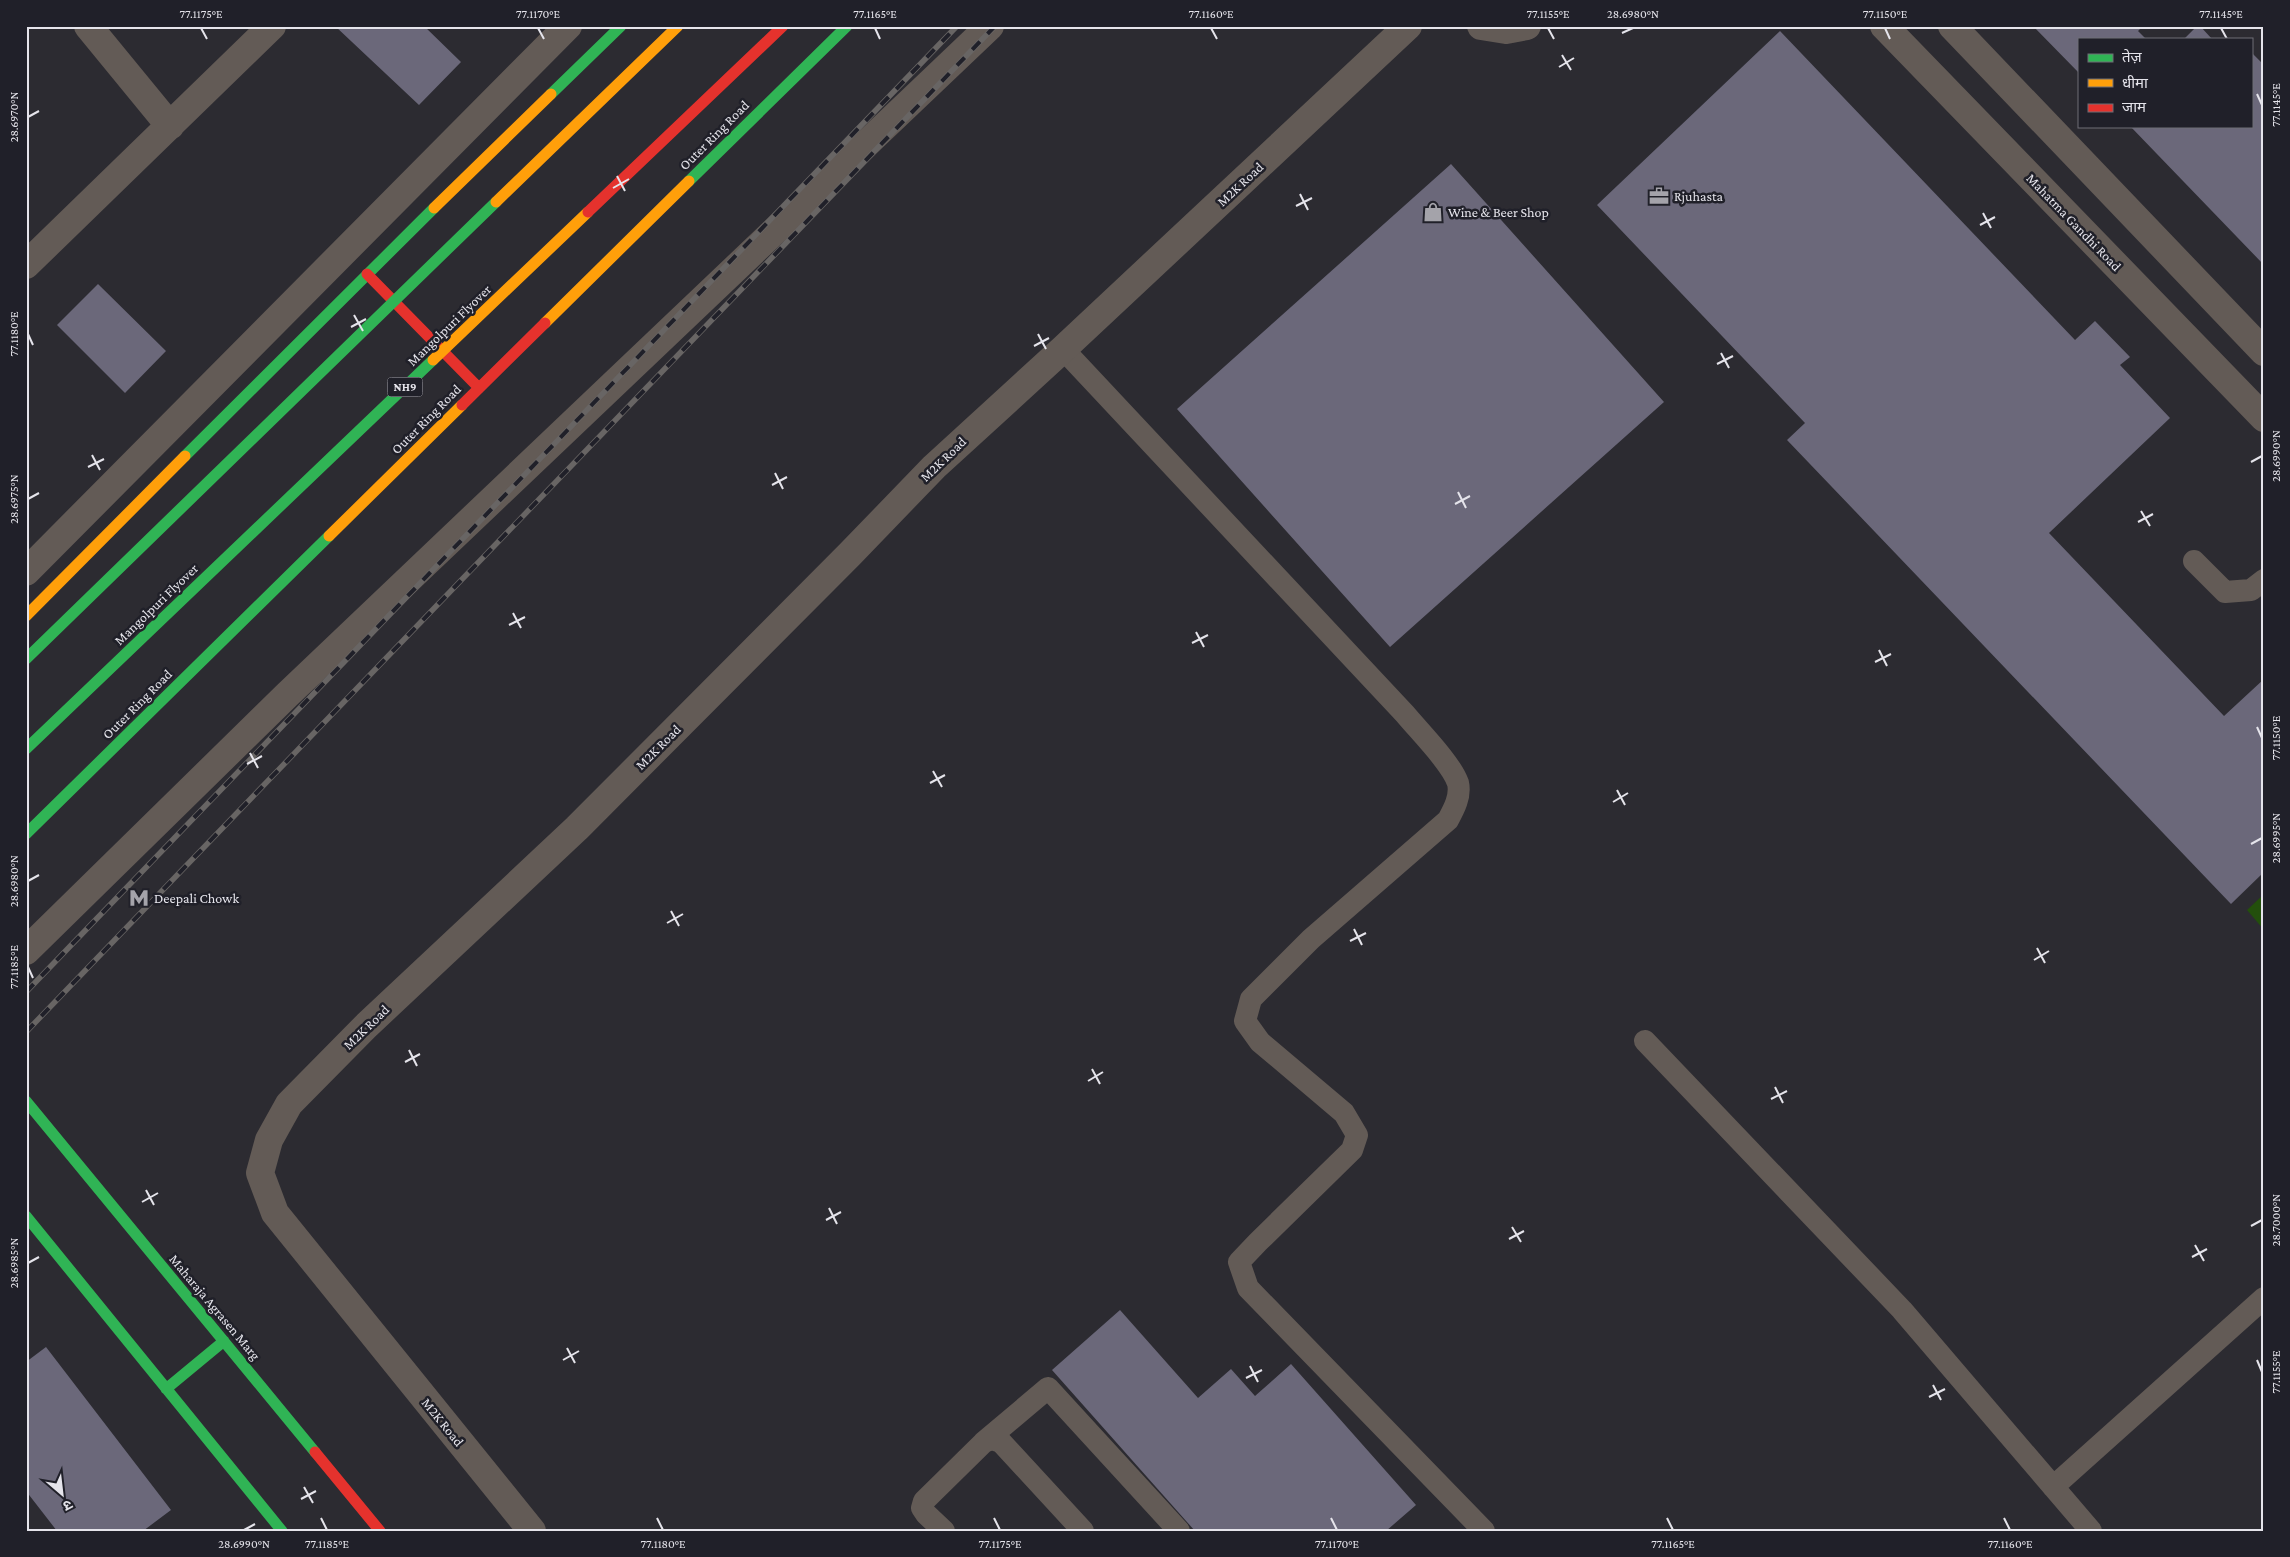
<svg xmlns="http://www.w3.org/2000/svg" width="2290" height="1557" font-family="'Crimson Pro','Noto Sans Devanagari',serif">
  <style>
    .green { fill: #234f0c }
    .building { fill: #6b687a }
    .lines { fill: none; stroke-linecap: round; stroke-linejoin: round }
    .lane { stroke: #635b56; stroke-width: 22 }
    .street { stroke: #635b56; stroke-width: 28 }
    .fast { stroke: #30b455; stroke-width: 11 }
    .slow { stroke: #ff9f0a; stroke-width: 11 }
    .jam { stroke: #e5322d; stroke-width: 11 }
    .rail-casing { stroke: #686564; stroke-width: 5.5 }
    .rail { stroke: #202029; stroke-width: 4; stroke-dasharray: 11; stroke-linecap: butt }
    .fast-bridge { stroke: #30b455; stroke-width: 11 }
    .slow-bridge { stroke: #ff9f0a; stroke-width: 11 }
    .jam-bridge { stroke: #e5322d; stroke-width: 11 }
    .ticks { fill: none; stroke: #e5e4eb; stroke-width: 2 }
    .labels { text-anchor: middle; stroke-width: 5; stroke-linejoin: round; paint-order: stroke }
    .shield { fill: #202029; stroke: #aaa9b1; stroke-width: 1 }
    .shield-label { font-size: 12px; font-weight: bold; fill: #e5e4eb }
    .street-label { font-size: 14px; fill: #e5e4eb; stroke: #202029 }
    .poi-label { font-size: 14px; fill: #e5e4eb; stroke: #202029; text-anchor: start }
    .neatline { fill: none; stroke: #e5e4eb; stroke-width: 2 }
    .ticks-label { font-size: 12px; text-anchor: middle; fill: #e5e4eb }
  </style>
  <rect width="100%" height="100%" fill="#2c2b31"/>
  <!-- green -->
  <path class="green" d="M2264,894V930L2247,910Z"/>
  <!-- building -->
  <path class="building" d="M335,26H424L461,62L419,105Z
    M2033,26H2143L2138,31L2146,39H2079V73Z
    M2197,26H2200L2212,39H2184Z
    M1780,31L2075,340L2095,321L2130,357L2120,365L2170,418L2049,533L2224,716L2264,679V872L2231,904L1787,440L1805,423L1597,205Z
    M2251,52L2264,65V265L2130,126H2251Z
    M1451,164L1664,402L1390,647L1177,409Z
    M98,284L166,351L125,393L57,325Z
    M1120,1310L1198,1398L1231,1369L1255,1396L1291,1364L1416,1505L1386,1531H1195L1052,1370Z
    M46,1347L171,1510L143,1531H57L26,1491V1362Z"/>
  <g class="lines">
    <!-- lane -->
    <path class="lane" d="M1063,349L1405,714C1419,731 1451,763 1458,783C1461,796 1454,809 1448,820L1311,939L1251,999L1245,1021L1260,1042L1344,1113L1357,1135L1352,1150L1258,1242L1239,1262L1248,1288L1484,1531
      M2194,561L2225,592L2251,590L2264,580
      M1645,1041L1902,1310L2091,1531
      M984,1442L1048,1388L1179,1531
      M2053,1487L2264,1298
      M944,1531L926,1514L922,1508L924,1501L984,1442L992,1439L1001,1442L1083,1531"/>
    <!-- street -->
    <path class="street" d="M88,26L170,126
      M1481,26L1506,30L1527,26
      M1884,26L2264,418
      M1952,26L2264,352
      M26,265L272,26
      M26,572L568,26
      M26,951L287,695L990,26
      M532,1531L275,1213L260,1173L269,1140L289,1104L367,1025L577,828L850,554L934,467L1063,349L1408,26"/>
    <!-- fast -->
    <path class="fast" d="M551,94L621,26
      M689,181L847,26
      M185,456L434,208
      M26,834L329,536
      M26,1101L315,1452
      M26,1216L282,1531
      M166,1389L224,1341"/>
    <!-- slow -->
    <path class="slow" d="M434,208L551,94
      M545,323L689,181
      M329,536L462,405
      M26,616L185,456"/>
    <!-- jam -->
    <path class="jam" d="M367,274L479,388
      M462,405L545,323
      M315,1452L380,1531"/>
    <defs>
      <path id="rail" d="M26,992L957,26
        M26,1032L995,26"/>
    </defs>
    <!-- rail casing -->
    <use href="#rail" class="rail-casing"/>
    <!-- rail -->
    <use href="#rail" class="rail"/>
    <!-- fast-bridge -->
    <path class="fast-bridge" d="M26,659L496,202
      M26,749L433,360"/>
    <!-- slow-bridge -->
    <path class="slow-bridge" d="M496,202L678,26
      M433,360L588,212"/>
    <!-- jam-bridge -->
    <path class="jam-bridge" d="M588,212L783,26"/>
  </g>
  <!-- ticks -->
  <path class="ticks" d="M201,28L207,39M538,28L544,39M875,28L880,39M1211,28L1217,39M1548,28L1554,39M1885,28L1890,39M2221,28L2227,39M1622,33L1633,28M1562,55L1571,70M1559,67L1574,58M2257,94L2262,105M28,117L39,111M617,176L625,191M613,188L629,179M1300,194L1308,210M1296,206L1312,198M1983,213L1991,228M1980,225L1995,217M354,315L363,331M351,327L366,319M28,334L33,345M1038,334L1046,349M1034,346L1049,338M1721,353L1729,368M1717,364L1733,356M92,455L100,470M2251,462L2262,456M88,467L104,459M775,473L783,489M772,485L787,477M1458,492L1466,508M28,499L39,493M1455,504L1470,496M2141,511L2150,526M2138,522L2153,514M513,613L521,628M509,625L525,617M1196,632L1204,647M1192,643L1208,635M1879,650L1887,666M1875,662L1891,654M2257,727L2262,738M250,753L258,768M247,764L262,756M933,771L942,787M930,783L945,775M1617,790L1625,805M1613,802L1628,793M2251,844L2262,838M28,881L39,875M671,911L679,926M667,923L683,914M1354,929L1362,945M1350,941L1366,933M2037,948L2045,963M2034,960L2049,951M28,967L33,978M409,1050L417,1066M405,1062L420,1054M1092,1069L1100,1084M1088,1081L1103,1072M1775,1087L1783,1103M1771,1099L1787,1091M146,1190L154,1205M142,1202L158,1193M829,1208L837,1224M826,1220L841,1212M2251,1226L2262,1220M1512,1227L1521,1242M1509,1239L1524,1231M2195,1245L2204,1261M2192,1257L2207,1249M28,1263L39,1257M567,1348L575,1363M563,1360L579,1351M2257,1360L2262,1372M1250,1366L1258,1382M1246,1378L1262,1370M1933,1385L1941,1400M1929,1397L1945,1389M304,1487L313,1503M301,1499L316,1491M321,1518L327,1530M657,1518L663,1530M994,1518L1000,1530M1331,1518L1337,1530M1667,1518L1673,1530M2004,1518L2010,1530M244,1530L255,1524"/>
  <!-- icons -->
  <defs>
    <symbol id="office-bare" viewBox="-9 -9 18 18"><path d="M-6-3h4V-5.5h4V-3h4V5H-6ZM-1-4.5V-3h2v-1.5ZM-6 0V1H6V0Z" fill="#a4a3aa" stroke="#202029" stroke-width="2.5" paint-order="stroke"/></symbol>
    <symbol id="shop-bare" viewBox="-9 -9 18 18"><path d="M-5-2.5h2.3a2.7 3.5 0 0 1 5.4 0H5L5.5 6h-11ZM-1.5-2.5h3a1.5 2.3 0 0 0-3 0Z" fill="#a4a3aa" stroke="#202029" stroke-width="2.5" paint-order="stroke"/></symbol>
    <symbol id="metro-bare" viewBox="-9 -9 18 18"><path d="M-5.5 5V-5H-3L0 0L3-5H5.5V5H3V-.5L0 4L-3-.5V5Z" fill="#a4a3aa" stroke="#202029" stroke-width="2.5" paint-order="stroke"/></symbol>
  </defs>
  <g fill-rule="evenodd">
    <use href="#office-bare" x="1645" y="182" width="28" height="28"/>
    <use href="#shop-bare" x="1419" y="198" width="28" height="28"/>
    <use href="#metro-bare" x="125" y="884" width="28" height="28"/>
  </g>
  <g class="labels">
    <!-- shield labels -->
    <rect class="shield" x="387.5" y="377.5" width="35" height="19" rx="4"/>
    <g class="shield-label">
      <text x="405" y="391">NH9</text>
    </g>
    <!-- street labels -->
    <g class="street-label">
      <text transform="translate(714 135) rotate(-45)" y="5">Outer Ring Road</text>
      <text transform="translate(1240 184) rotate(-43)" y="5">M2K Road</text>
      <text transform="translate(2074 222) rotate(46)" y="5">Mahatma Gandhi Road</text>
      <text transform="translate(449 325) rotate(-44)" y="5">Mangolpuri Flyover</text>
      <text transform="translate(426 419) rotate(-45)" y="5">Outer Ring Road</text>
      <text transform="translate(943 459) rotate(-44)" y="5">M2K Road</text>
      <text transform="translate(156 604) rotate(-44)" y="5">Mangolpuri Flyover</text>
      <text transform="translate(137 704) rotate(-45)" y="5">Outer Ring Road</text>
      <text transform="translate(658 747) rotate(-45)" y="5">M2K Road</text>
      <text transform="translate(366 1027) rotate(-44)" y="5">M2K Road</text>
      <text transform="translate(215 1307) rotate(50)" y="5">Maharaja Agrasen Marg</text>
      <text transform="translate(443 1422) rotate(51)" y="5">M2K Road</text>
    </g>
    <!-- poi labels -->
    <g class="poi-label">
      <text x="1674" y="201">Rjuhasta</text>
      <text x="1448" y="217">Wine &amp; Beer Shop</text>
      <text x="154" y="903">Deepali Chowk</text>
    </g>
  </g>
  <!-- border -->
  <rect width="2290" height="1557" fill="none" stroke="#202029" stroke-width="55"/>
  <!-- legend -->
  <rect x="2078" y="38" width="175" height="90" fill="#202029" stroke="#6f6e77"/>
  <rect x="2088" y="54" width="25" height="8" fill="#30b455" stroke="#6f6e77"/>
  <text x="2122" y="62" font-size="15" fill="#e5e4eb">तेज़</text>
  <rect x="2088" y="79" width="25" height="8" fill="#ff9f0a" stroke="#6f6e77"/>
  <text x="2122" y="88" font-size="15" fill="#e5e4eb">धीमा</text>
  <rect x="2088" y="104" width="25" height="8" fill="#e5322d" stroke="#6f6e77"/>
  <text x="2122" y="112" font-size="15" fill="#e5e4eb">जाम</text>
  <!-- north arrow -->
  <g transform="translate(62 1494) rotate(152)" stroke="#202029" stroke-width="4" paint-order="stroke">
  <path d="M0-4L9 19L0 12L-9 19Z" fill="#e5e4eb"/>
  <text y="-8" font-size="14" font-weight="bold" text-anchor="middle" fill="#e5e4eb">उ</text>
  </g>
  <rect x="28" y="28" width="2234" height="1502" class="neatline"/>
  <g class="ticks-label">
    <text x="201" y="18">77.1175°E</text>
    <text x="538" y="18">77.1170°E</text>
    <text x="875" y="18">77.1165°E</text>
    <text x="1211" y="18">77.1160°E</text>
    <text x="1548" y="18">77.1155°E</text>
    <text x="1633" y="18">28.6980°N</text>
    <text x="1885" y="18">77.1150°E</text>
    <text x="2221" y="18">77.1145°E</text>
    <text transform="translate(2276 105) rotate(-90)" y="4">77.1145°E</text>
    <text transform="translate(14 117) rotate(-90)" y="4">28.6970°N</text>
    <text transform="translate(14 334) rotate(-90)" y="4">77.1180°E</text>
    <text transform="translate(2276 456) rotate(-90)" y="4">28.6990°N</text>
    <text transform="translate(14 499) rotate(-90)" y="4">28.6975°N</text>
    <text transform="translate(2276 738) rotate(-90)" y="4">77.1150°E</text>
    <text transform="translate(2276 838) rotate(-90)" y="4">28.6995°N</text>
    <text transform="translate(14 881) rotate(-90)" y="4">28.6980°N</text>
    <text transform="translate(14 967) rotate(-90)" y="4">77.1185°E</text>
    <text transform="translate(2276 1220) rotate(-90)" y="4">28.7000°N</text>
    <text transform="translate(14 1263) rotate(-90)" y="4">28.6985°N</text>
    <text transform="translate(2276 1372) rotate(-90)" y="4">77.1155°E</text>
    <text x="244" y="1548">28.6990°N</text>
    <text x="327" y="1548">77.1185°E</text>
    <text x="663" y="1548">77.1180°E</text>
    <text x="1000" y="1548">77.1175°E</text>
    <text x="1337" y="1548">77.1170°E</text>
    <text x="1673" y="1548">77.1165°E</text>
    <text x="2010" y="1548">77.1160°E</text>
  </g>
</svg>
